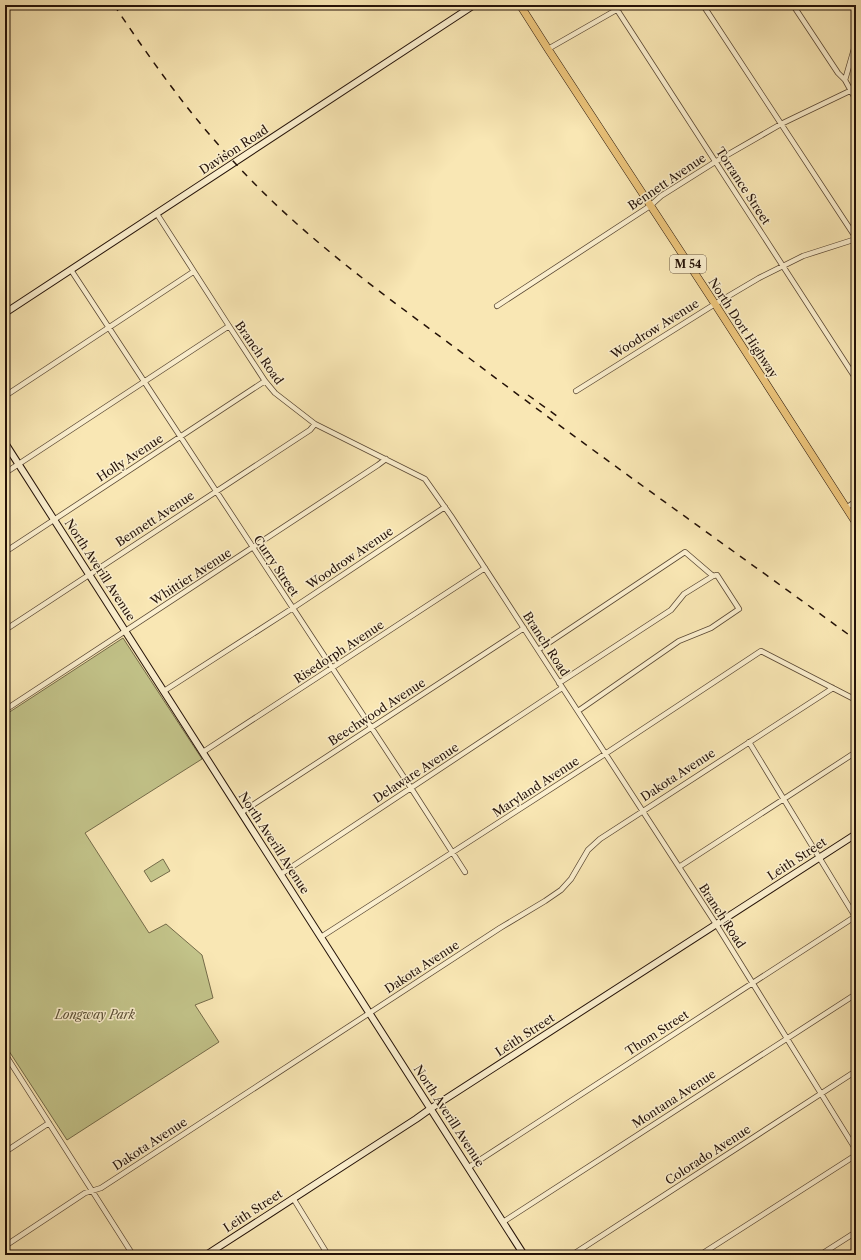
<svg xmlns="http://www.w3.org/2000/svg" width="861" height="1260" font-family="'Libre Caslon Text',serif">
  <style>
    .green { fill: #c3c48a; stroke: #746b49 }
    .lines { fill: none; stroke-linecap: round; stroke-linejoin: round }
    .street-casing { stroke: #594733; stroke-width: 6 }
    .secondary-casing { stroke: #241208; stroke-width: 8 }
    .primary-casing { stroke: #241208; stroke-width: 8 }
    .street { stroke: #fbefce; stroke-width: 4.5 }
    .secondary { stroke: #fbefce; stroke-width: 6 }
    .primary { stroke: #ecc47a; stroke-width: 7 }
    .rail { stroke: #241208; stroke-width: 1.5; stroke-dasharray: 7 7; stroke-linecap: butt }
    .labels { text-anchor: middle; stroke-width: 3; stroke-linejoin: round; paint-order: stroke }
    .shield { fill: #fbefce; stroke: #645443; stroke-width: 1 }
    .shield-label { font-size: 11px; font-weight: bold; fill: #241208 }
    .street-label { font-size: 12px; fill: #241208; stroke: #fbefce }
    .park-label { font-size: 12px; font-style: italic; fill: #5c5036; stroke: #fbefce }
  </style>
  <rect width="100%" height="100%" fill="#f9e7b4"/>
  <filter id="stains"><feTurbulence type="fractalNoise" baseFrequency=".005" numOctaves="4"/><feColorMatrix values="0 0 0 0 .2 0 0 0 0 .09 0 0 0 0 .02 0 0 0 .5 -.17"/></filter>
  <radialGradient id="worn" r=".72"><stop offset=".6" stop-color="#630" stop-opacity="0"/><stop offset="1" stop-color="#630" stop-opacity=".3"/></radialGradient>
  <!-- green -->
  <path class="green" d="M123,638L202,759L85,833L149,933L166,924L202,955L213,998L195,1005L219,1042L67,1140L5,1045V715Z
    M163,859L170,871L151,882L144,871Z"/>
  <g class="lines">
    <defs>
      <path id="street" d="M614,5L856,379
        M703,5L856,238
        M793,5L838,73L845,80L856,100
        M548,49L625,5
        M845,80L856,42
        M157,214L229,326L265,381L275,393L315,424L425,479L451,516L716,924L856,1150
        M71,270L411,788L465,872
        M497,306L650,206L661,196L715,162L781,124L856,88
        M576,391L715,304L759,278L803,256L856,239
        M5,396L193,272
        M5,473L229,326
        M846,508L856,501
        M5,552L265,381
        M5,630L310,430L315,424
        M538,650L685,552L713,576
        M559,683L671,610L684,594L713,576L717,575L739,609L711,628L679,641L578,711
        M164,691L293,608L445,507
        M5,710L378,465L386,459
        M749,742L856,918
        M203,752L485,568
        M242,812L524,628
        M679,867L856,752
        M281,874L562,688
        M321,937L605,754L761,651L856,700
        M5,1054L133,1255
        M5,1152L49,1123
        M469,1167L856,916
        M293,1198L328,1255
        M503,1222L856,994
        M5,1246L85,1193L101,1188L500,928L545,901L561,890L571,879L588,850L600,839L833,688
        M572,1255L856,1071
        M700,1255L856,1155
        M820,1255L856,1232"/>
      <path id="secondary" d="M5,313L474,5
        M5,443L524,1255
        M206,1255L416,1119L430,1109L856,834"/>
      <path id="primary" d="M520,5L548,49L715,304L856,523"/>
    </defs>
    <!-- street casing -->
    <use href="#street" class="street-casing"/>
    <!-- secondary casing -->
    <use href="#secondary" class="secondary-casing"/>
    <!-- primary casing -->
    <use href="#primary" class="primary-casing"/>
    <!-- street -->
    <use href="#street" class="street"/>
    <!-- secondary -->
    <use href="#secondary" class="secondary"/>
    <!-- primary -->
    <use href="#primary" class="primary"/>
    <!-- rail -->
    <path class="rail" d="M114,5C151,60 189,114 234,162C303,238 387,297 469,358C596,454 727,546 856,640
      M528,395L561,419"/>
  </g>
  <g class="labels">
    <!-- shield labels -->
    <rect class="shield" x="670" y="255" width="36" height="18" rx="3"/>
    <g class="shield-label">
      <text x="688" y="268">M 54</text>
    </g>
    <!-- street labels -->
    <g class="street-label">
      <text transform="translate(234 150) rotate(-33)" y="4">Davison Road</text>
      <text transform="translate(667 182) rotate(-34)" y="4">Bennett Avenue</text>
      <text transform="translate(743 186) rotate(57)" y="4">Torrance Street</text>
      <text transform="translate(743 328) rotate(57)" y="4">North Dort Highway</text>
      <text transform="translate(655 329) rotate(-32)" y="4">Woodrow Avenue</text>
      <text transform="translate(259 353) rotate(55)" y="4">Branch Road</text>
      <text transform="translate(130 458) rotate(-33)" y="4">Holly Avenue</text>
      <text transform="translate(155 519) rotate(-33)" y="4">Bennett Avenue</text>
      <text transform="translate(350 558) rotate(-34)" y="4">Woodrow Avenue</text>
      <text transform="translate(276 566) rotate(56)" y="4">Curry Street</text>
      <text transform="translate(100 570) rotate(57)" y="4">North Averill Avenue</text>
      <text transform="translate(191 577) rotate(-33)" y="4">Whittier Avenue</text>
      <text transform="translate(546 644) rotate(57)" y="4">Branch Road</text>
      <text transform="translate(339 652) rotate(-33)" y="4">Risedorph Avenue</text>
      <text transform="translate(377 712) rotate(-33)" y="4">Beechwood Avenue</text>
      <text transform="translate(416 773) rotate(-33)" y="4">Delaware Avenue</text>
      <text transform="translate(678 775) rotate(-33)" y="4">Dakota Avenue</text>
      <text transform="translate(536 787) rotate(-33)" y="4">Maryland Avenue</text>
      <text transform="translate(274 843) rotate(57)" y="4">North Averill Avenue</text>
      <text transform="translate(797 859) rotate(-33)" y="4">Leith Street</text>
      <text transform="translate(722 916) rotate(57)" y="4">Branch Road</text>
      <text transform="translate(422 967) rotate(-33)" y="4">Dakota Avenue</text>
      <text transform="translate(657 1033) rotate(-33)" y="4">Thom Street</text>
      <text transform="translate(525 1035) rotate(-33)" y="4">Leith Street</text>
      <text transform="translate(674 1099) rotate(-33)" y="4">Montana Avenue</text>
      <text transform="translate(449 1116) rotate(57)" y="4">North Averill Avenue</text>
      <text transform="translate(150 1144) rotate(-33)" y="4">Dakota Avenue</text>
      <text transform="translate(708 1155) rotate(-33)" y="4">Colorado Avenue</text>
      <text transform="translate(253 1211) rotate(-33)" y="4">Leith Street</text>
    </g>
    <!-- park labels -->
    <g class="park-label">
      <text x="95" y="1019">Longway Park</text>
    </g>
  </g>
  <!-- margin -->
  <rect width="861" height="1260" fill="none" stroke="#f9e7b4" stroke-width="20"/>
  <rect x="6" y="6" width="849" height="1248" fill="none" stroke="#241208" stroke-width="2"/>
  <rect x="10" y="10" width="841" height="1240" fill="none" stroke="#241208"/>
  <rect width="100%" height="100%" filter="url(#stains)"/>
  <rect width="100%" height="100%" fill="url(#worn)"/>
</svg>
